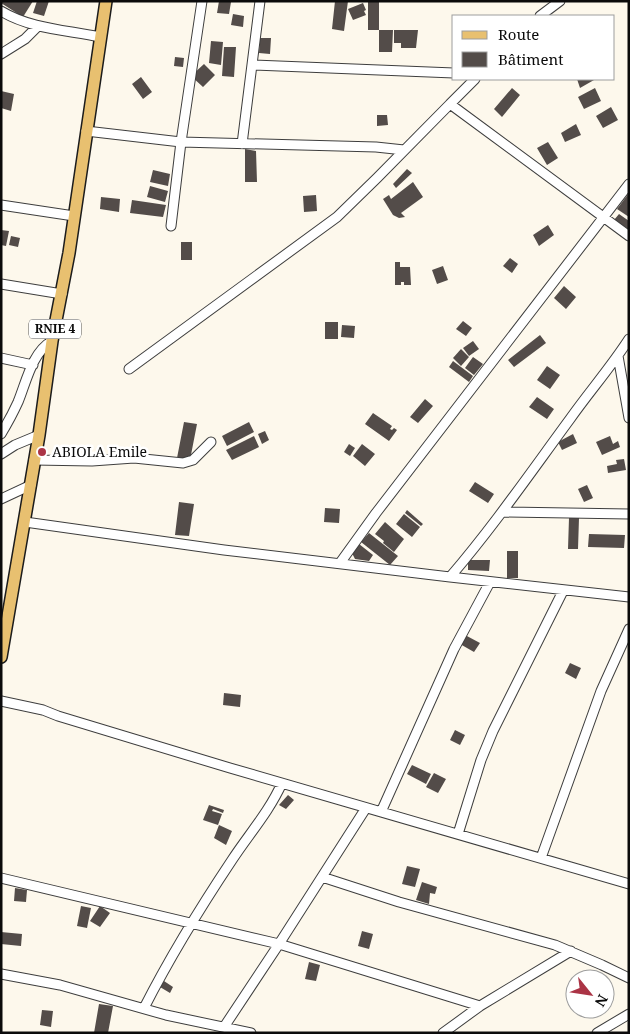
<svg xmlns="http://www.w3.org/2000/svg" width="630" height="1034" font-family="'Noto Serif',serif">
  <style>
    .building { fill: #534c49 }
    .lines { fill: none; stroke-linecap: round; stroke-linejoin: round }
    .minor-casing { stroke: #3e3e3e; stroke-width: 11 }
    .major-casing { stroke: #1c1c1c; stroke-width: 14 }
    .minor { stroke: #fff; stroke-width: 9 }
    .major { stroke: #e8c070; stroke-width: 11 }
    .poi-dot { fill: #ab3445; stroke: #fff; stroke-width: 2 }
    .labels { text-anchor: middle; stroke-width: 5; stroke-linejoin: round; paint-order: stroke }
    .shield { fill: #fff; stroke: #545454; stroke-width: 1 }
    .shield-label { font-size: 12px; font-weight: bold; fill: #0b0b0b }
    .poi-label { font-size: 14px; fill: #0b0b0b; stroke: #fff; text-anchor: start }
  </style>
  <rect width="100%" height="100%" fill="#fdf8ec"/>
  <!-- building -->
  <path class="building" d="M1,1H33L23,17L1,3Z
    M37,1H49L44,16L33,13Z
    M219,1L231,2L229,14L217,13Z
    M335,1H348L344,31L332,29Z
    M368,1H379V30H368Z
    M363,3L366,10L364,11L366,15L353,20L348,9Z
    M233,14L244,16L243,27L231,25Z
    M379,30H393L392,52H379Z
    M394,30H418L416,48H401V43H394Z
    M260,38H271L270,54L259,53Z
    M211,41L223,42L221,65L209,63Z
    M224,47H236L234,77L222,76Z
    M175,57L184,58L183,67L174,66Z
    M204,64L215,75L203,87L191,76Z
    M141,77L152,92L143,99L132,84Z
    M577,79H593L594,80L580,88Z
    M512,88L520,95L502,117L494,109Z
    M595,88L601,101L584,109L578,97Z
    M1,91L14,94L11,111L1,108Z
    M611,107L618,120L603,128L596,116Z
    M377,115H387L388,125L377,126Z
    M576,124L581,135L565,142L561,133Z
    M548,142L558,158L547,165L537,148Z
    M245,149L256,151L257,182H245Z
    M407,169L412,173L396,188L393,184Z
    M153,170L170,174L168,186L150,182Z
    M413,182L423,197L401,213L405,217L399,218L393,215L383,199L389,195L391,199Z
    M150,186L168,191L165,202L147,197Z
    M629,193V217L617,209Z
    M316,195L317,211L304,212L303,196Z
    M101,197L120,199L119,212L100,209Z
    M132,200L166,205L163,217L130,213Z
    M619,214L629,221V230L614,220Z
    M548,225L554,235L539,246L533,235Z
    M1,230L9,231L6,246L1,245Z
    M11,236L20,238L18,247L9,245Z
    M181,242H192V260H181Z
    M510,258L518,264L512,273L503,266Z
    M395,262H400V267H410L411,285H404V282H401V285H395Z
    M443,266L448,280L437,284L432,270Z
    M564,286L576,297L566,309L554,298Z
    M463,321L472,328L466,336L456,329Z
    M325,322H338V339H325Z
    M342,325L355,326L354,338L341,337Z
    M540,335L546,343L514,367L508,360Z
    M473,341L479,349L469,356L463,348Z
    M461,349L469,357L461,366L453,358Z
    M473,357L483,364L474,375L465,368Z
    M453,361L473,376L469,382L449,367Z
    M547,366L560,375L550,389L537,380Z
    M537,397L554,409L547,419L529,407Z
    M425,399L433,406L418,423L410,417Z
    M373,413L392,426L390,429L392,430L394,428L397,430L389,441L365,424Z
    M184,422L197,424L190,460L177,458Z
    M249,422L254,432L227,446L222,436Z
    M265,431L269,440L262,444L258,434Z
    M573,434L577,443L562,450L558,442Z
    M254,436L259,447L232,460L226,450Z
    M610,436L613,444L618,441L620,447L602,455L596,442Z
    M349,444L355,448L350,456L344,452Z
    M362,444L375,454L365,466L353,456Z
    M624,459L626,470L608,473L607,466L617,464L616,460Z
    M475,482L494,494L488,503L469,491Z
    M587,485L593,498L584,502L578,489Z
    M179,502L194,504L189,536L175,535Z
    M325,508L340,509L339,523L324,522Z
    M407,510L423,524L421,526L405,513Z
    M404,514L420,527L412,537L396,524Z
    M569,518H579L578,549H568Z
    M385,522L404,539L394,552L383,543L384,541L375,534Z
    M369,533L398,556L390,565L361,542Z
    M589,534L625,535L624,548L588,547Z
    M359,544L373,555L369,561L355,559L352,553Z
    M507,551H518V578H507Z
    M468,560H490L489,571L468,570Z
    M465,635L480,643L474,652L460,644Z
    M570,663L581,668L576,679L565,673Z
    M224,693L241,695L240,707L223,705Z
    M455,730L465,735L460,745L450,740Z
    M412,765L431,774L426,784L407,774Z
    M434,773L446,779L438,793L426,787Z
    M288,795L294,800L286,809L279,805Z
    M209,805L224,810L223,813L213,809L212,811L222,814L218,825L203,820Z
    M219,825L232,831L226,845L214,838Z
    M407,866L420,869L415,887L402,884Z
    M422,882L437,887L435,894L430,893L429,904L416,900Z
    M15,888L27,890L26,902L14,901Z
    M81,906L91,908L87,928L77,926Z
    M100,906L110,913L100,927L90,921Z
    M362,931L373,934L369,949L358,946Z
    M1,932L22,934L21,946L1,944Z
    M309,962L320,965L316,981L305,979Z
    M164,981L173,987L170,993L160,987Z
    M99,1004L113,1006L108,1033H94Z
    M42,1010L53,1011L51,1027L40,1025Z"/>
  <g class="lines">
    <defs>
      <path id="minor" d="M1,11C31,29 67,30 100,37
        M540,16L560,1
        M1,54L25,39L38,26
        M252,65L454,73
        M475,79L450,104L629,236
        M86,131L181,142L376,147L404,150
        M242,144L260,1
        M1,205L74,216
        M171,226L181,142L202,1
        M1,284L62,294
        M618,356L629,418
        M1,358L33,365
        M129,369L337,217L377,178L450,104
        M1,434C7,424 13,413 18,402C26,383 32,352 52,341
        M1,454L15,445L39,435
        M34,460L92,461L134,458L183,463L193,460L211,442
        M1,499L31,485
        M502,512L629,514
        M25,522L224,550L450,577C493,527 531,472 570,419C589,392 611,367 629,339
        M340,563L376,513L629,184
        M450,577L629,597
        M1,701L43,710L58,716L230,768L629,884
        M381,812L454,649L490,582
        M458,834L481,760L493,731L563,591
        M541,858L601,691L629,629
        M322,877L399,902L555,945L602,965L629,978
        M1,878L279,944L480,1006
        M1,974L60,985L166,1015L251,1033
        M144,1008C170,957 200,908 232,860C249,834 269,812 282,783
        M224,1027L279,944L366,808
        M443,1033L480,1006L571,951
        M597,1033L629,1014"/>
      <path id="major" d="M1,657L39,435L52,341L69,253L106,1"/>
    </defs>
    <!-- minor casing -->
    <use href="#minor" class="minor-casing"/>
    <!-- major casing -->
    <use href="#major" class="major-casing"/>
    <!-- minor -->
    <use href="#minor" class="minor"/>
    <!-- major -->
    <use href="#major" class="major"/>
  </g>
  <!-- markers -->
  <circle class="poi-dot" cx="42" cy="452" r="5"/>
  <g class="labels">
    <!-- shield labels -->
    <rect class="shield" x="29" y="319.5" width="52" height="19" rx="4"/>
    <g class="shield-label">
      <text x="55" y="333">RNIE 4</text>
    </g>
    <!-- poi labels -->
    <g class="poi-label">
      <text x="52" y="457">ABIOLA Emile</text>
    </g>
  </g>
  <!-- border -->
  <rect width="630" height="1034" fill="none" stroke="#0b0b0b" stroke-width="5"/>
  <!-- legend -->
  <rect x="452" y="15" width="162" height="65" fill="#ffffff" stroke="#9d9d9d"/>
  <rect x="462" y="31" width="25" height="8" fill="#e8c070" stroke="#9d9d9d"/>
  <text x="498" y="40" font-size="15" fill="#0b0b0b">Route</text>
  <rect x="462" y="52" width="25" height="15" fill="#534c49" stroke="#9d9d9d"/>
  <text x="498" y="65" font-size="15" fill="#0b0b0b">Bâtiment</text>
  <!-- north arrow -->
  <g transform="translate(590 994) rotate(120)"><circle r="24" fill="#ffffff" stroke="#9d9d9d"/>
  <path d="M0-4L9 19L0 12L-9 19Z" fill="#ab3445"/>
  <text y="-8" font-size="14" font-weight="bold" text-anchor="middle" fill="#0b0b0b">N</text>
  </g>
</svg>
